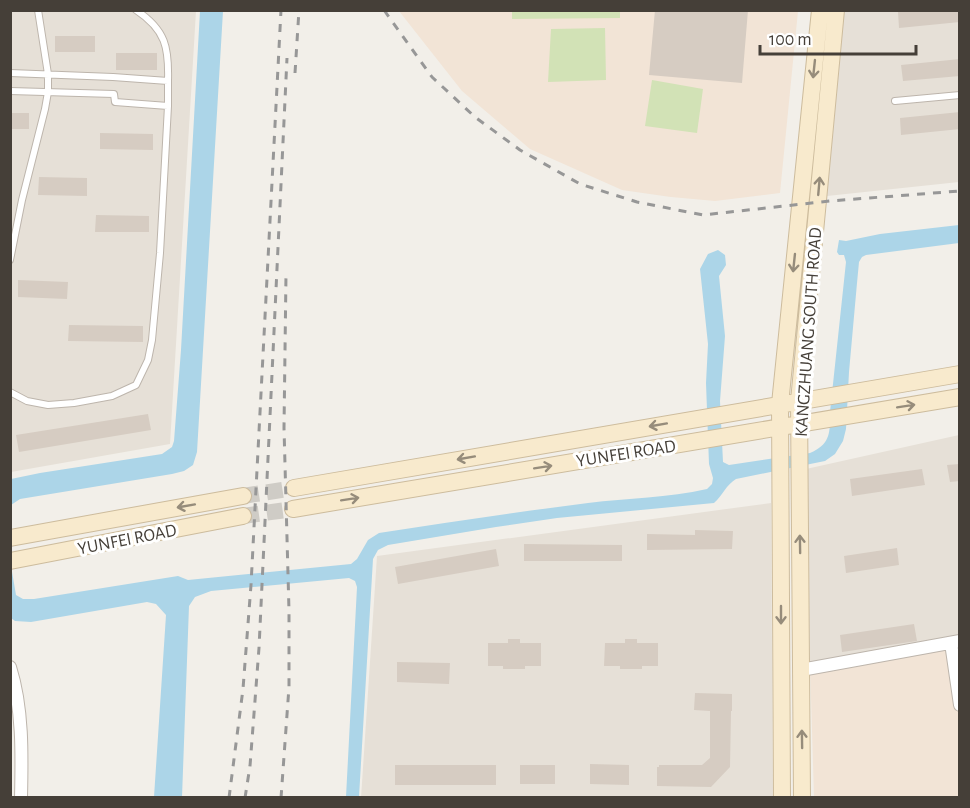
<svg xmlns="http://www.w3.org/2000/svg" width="970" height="808" font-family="'Alegreya Sans',sans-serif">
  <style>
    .residential { fill: #e6e0d7 }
    .commercial { fill: #f2e4d6 }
    .park { fill: #d2e2b6 }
    .water { fill: #acd5e8 }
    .building { fill: #d6ccc2 }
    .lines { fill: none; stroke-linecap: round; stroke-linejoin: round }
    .secondary-tunnel { stroke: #cfccc6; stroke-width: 16; stroke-dasharray: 16 8; stroke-linecap: butt }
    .lane-casing { stroke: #bdb5ac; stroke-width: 8 }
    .street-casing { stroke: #bdb5ac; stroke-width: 14 }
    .secondary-casing { stroke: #cdbc9d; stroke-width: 18 }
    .lane { stroke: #fff; stroke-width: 6 }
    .street { stroke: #fff; stroke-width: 12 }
    .secondary { stroke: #f8eacd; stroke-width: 16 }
    .rail { stroke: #979797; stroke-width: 3; stroke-dasharray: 8 8; stroke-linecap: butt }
    .oneway { stroke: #968c7b }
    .labels { text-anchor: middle; stroke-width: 6; stroke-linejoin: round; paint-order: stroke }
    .street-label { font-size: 18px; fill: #453f38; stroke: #fff }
  </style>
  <rect width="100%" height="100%" fill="#f2efe9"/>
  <!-- residential -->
  <path class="residential" d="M11,11H196L170,444L11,472Z
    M843,11H959V182L827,196Z
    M959,435V638L810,664L806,469Z
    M771,503L773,797L361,798L377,556Z"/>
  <!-- commercial -->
  <path class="commercial" d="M399,11H798L780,193L715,201L671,197L622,190L530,149L462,91Z
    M959,638V797H814L810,664Z"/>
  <!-- park -->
  <path class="park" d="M512,11H620V18L512,19Z
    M605,28L606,80L548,82L551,29Z
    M652,80L703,89L697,133L645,126Z"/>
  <!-- water -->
  <path class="water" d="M200,11H223L197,452L193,465L184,471L172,474L20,499L11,505V479L40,473L162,454L172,447L174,441L181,350Z
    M959,225V243L866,255L862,257L859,262L857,283L849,372L846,429L843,441L835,454L825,461L736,479C726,485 723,495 714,503L557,518L496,527L388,545L378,550L373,559L359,797H346L357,587L355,581L349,578L211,591L195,597L189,606L182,797H154L166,615L156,604L147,602L31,622L15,621L11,618L10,560L16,595L23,599H34L178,576L188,580L351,564L357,559L368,540L379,533C449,522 518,512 588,503C628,498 668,498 707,489L712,484L713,478L709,464L706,383L708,344L700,269L708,254L718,250L725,255L726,265L719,276L725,336L720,401L723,462L729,465L810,453C831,444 830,432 830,412L846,262L844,255H839L837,252L839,240L846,241L880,234Z"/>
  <!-- building -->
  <path class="building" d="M655,10H748L742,83L649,75Z
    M912,10H960V22L899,28L898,12Z
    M55,36H95V52H55Z
    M116,53H157V70H116Z
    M960,59V76L903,81L901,65Z
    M960,112V129L901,135L900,118Z
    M10,113H29V129H10Z
    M100,133L153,134V150L100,149Z
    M39,177L87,178V196L38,195Z
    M96,215L149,216V232H95Z
    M18,280L68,282L67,299L18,297Z
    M69,325L143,326V342L68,341Z
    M148,414L151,430L19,452L16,435Z
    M960,464V481L950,482L947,465Z
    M922,469L925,485L852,496L850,479Z
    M695,530L733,531L732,549L647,550V534L695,535Z
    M524,544L622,545V561H524Z
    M897,548L899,565L846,573L844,556Z
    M496,549L499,566L398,584L395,567Z
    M914,624L917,641L842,652L840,635Z
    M508,639H520V643H541V666H525V669H503V666H488V643H508Z
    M625,639H637V643H658V666H642V669H620V666H604L605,643H625Z
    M397,662L450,663L449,684L397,682Z
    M695,693L732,694V711H731L730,767L711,787L657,786V767H659V765H702L710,758V711L694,710Z
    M590,764L629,765V785L590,784Z
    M395,765H496V785H395Z
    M520,765H555V784H520Z"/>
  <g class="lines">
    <!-- secondary-tunnel -->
    <path class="secondary-tunnel" d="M243,496L294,488
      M243,516L293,509"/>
    <defs>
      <path id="lane" d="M136,10C166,30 169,48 168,81
        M10,73L113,77L168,81V106L115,102L114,94L10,91
        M895,101L960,95
        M10,260L22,200L45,109L48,92V74L38,10
        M10,392L27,401L48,405L74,403L112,396L136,385L148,360L152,340L160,253L168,106"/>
      <path id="street" d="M951,643L960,705
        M10,667C23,708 22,755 21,798
        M801,670L960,641"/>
      <path id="secondary" d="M294,488L960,374
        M293,509L960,397
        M10,538L243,496
        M10,561L243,516
        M782,798L780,404L820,10
        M802,798L799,401L836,10"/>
    </defs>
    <!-- lane casing -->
    <use href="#lane" class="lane-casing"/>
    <!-- street casing -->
    <use href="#street" class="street-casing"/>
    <!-- secondary casing -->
    <use href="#secondary" class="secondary-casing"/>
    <!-- lane -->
    <use href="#lane" class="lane"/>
    <!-- street -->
    <use href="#street" class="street"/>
    <!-- secondary -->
    <use href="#secondary" class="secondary"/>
    <!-- rail -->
    <path class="rail" d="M384,10L432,77L475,117L520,150L580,184L637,202L703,215L830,201L960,191
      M295,73L299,10
      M229,798L243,689L251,585L281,10
      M245,798L250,766L259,648L287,58
      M281,798L289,687V611L284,428L286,274"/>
  </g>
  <!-- one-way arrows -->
  <defs><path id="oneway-shaft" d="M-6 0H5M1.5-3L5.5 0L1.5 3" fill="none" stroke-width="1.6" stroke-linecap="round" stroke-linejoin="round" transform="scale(1.5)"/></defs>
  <g class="oneway">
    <use href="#oneway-shaft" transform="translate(814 69) rotate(96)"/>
    <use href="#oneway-shaft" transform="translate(819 186) rotate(-85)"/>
    <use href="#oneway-shaft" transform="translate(794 263) rotate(96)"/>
    <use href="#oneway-shaft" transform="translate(906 406) rotate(-9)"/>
    <use href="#oneway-shaft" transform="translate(658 425) rotate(170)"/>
    <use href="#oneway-shaft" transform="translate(466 458) rotate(170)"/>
    <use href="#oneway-shaft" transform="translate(543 467) rotate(-9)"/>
    <use href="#oneway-shaft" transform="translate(350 499) rotate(-9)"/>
    <use href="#oneway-shaft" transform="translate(186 506) rotate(170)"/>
    <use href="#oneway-shaft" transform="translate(800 544) rotate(-91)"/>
    <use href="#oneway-shaft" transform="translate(781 615) rotate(90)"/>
    <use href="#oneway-shaft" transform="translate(802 739) rotate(-91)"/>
  </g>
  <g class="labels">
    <!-- street labels -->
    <g class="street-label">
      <text transform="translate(808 332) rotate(-86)" y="6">KANGZHUANG SOUTH ROAD</text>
      <text transform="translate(626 453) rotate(-9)" y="6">YUNFEI ROAD</text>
      <text transform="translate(127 539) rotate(-11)" y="6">YUNFEI ROAD</text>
    </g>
  </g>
  <!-- border -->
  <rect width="970" height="808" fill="none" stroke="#453f38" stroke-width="24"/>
  <!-- scale -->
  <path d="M760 45v9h156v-9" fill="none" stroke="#453f38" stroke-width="3"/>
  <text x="769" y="45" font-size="18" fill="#453f38" stroke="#ffffff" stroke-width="4.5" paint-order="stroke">100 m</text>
</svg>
